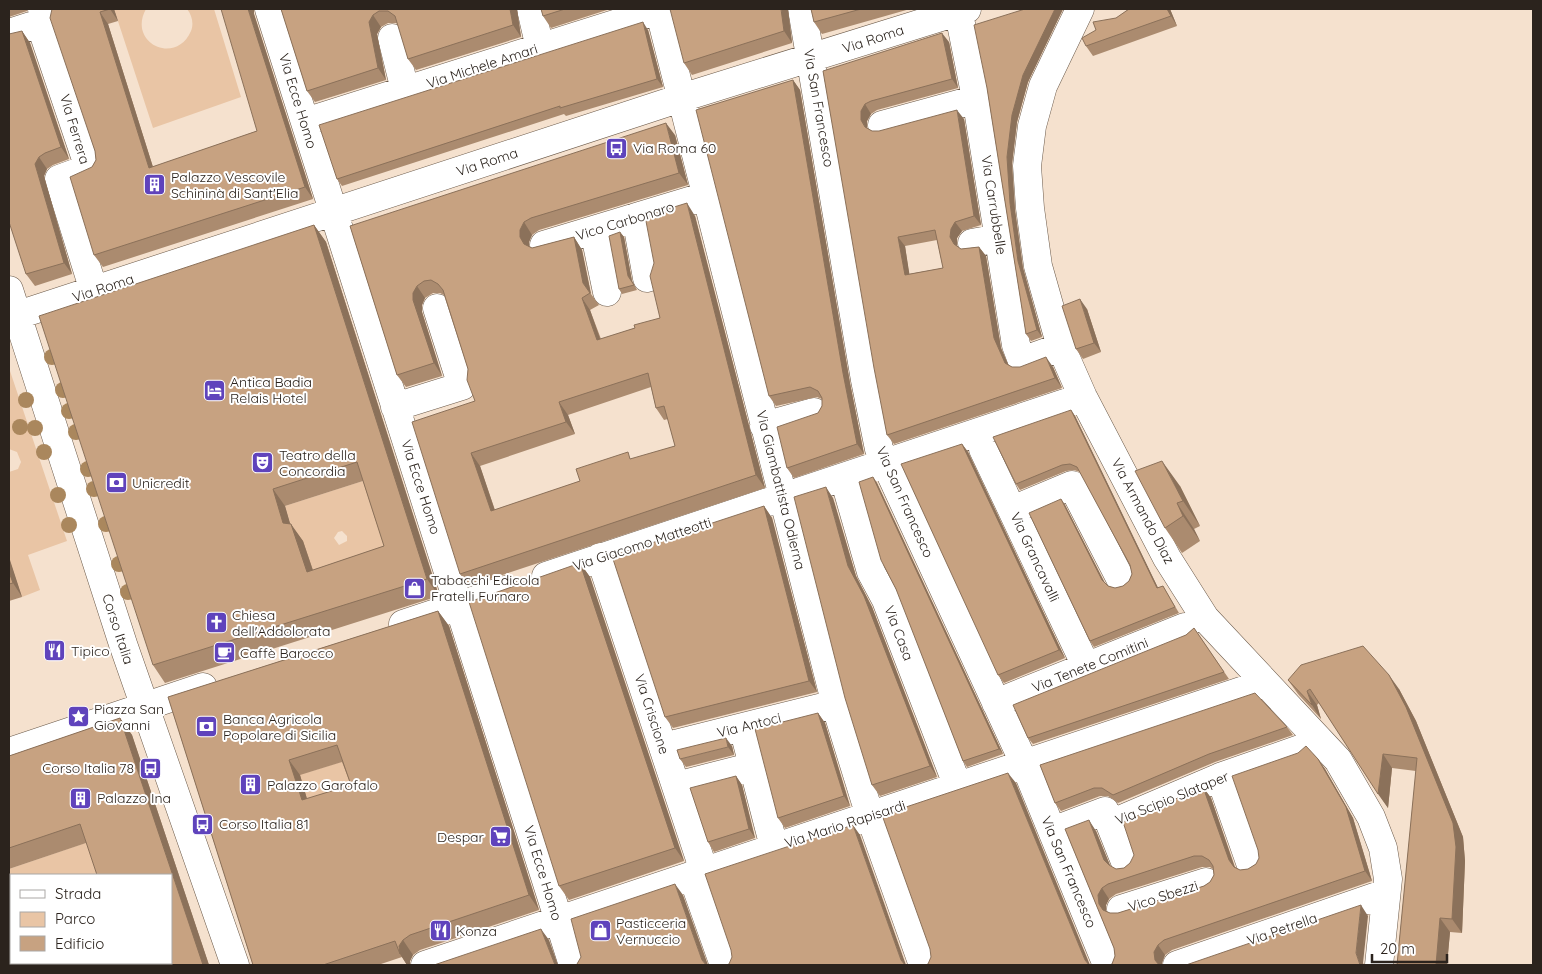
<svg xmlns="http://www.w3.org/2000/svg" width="1542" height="974" font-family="Quicksand,sans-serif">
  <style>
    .green { fill: #e9c5a5; fill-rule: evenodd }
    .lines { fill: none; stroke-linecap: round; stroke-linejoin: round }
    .minor-casing { stroke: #6b5a4a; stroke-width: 29 }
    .minor { stroke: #fff; stroke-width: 28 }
    .tree { fill: #aa875d }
    .wall { fill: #ab8b6f; fill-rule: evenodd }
    .shaded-wall { fill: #8b715a }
    .building { fill: #c7a281; stroke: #8b715a; fill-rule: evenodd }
    .labels { text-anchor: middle; stroke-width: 4; stroke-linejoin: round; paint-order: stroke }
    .street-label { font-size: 14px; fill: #2b231d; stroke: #fff }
    .poi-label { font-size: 14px; fill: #2b231d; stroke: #fff; text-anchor: start }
  </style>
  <rect width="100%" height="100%" fill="#f5e1ce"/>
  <!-- green -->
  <path class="green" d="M114,9H146C127,43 176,66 191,31C194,24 192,15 187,9H214L241,97L153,128Z
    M9,368L67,541L28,555L40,590L22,597L9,560V472L18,469L21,462L17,452L9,449Z
    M369,479L396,563L319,589L295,540L285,506ZM342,531L347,536V541L339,545L334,538L338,532Z
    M300,744L309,772L347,760L364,809L310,816L285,749Z
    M103,837V875H11V952L9,944V869Z
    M26,963H124L117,965H27Z"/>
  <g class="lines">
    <defs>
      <path id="minor" d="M42,9L46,21L40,23L89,168L59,179L94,291
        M269,9L573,965
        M531,9L540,48
        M659,9L838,713L870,816L923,965
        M802,9L865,380L879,449L1025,765L1107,965
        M958,9L977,103L1016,345L1022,361L1061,347
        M1080,9L1043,86L1032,126L1027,166L1030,208L1038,266L1061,347L1083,397L1167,558L1205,618L1338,760L1371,817L1383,848L1388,879L1379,965
        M9,33L40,23
        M392,38L405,90
        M305,122L659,10
        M882,125L977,99
        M636,217L647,278
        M594,230L607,292
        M972,243L999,238
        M544,245L706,196
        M9,290L123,644L235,965
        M9,318L681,98L967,9
        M395,407L462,386L437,308
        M764,426L814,412
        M983,449L1086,666
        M844,478L871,572L886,600L958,787
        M1012,510L1072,485L1120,578
        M600,557L704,871
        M546,576L1083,397
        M403,624L505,590
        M996,703L1185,627
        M743,727L774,847
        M663,747L835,704
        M9,752L203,687
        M1220,777L1251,865
        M676,786L754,766
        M1110,824L1126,864
        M1052,831L1105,811L1110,824L1220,777L1300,749
        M692,875L724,965
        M1121,909L1206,882
        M425,965L1265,683
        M1177,965L1386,893"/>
    </defs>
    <!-- minor casing -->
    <use href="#minor" class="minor-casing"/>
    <!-- minor -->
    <use href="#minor" class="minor"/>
  </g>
  <!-- trees -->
  <g class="tree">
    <circle cx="52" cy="357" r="8"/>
    <circle cx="63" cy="390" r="8"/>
    <circle cx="26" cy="400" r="8"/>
    <circle cx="69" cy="411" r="8"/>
    <circle cx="20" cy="427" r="8"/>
    <circle cx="35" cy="428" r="8"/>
    <circle cx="76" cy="432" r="8"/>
    <circle cx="44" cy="452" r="8"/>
    <circle cx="88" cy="469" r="8"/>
    <circle cx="94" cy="489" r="8"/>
    <circle cx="58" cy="495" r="8"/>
    <circle cx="106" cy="524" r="8"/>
    <circle cx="69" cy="525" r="8"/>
    <circle cx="119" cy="564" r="8"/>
    <circle cx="128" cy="592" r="8"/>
  </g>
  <!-- wall -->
  <path class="wall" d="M9,9H27V11L9,17Z
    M52,9H114L118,21L108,24L153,167L257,131L254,14L313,199L103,267L94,255L92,167L96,160L95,151Z
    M281,9H517L521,37L416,70L408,59L398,24L396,23H388L381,27L377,34L386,80L315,102L307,91Z
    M541,9H610L551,28L543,16Z
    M788,9L792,43L692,75L684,63Z
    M811,9H910L822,34L814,22Z
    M1025,9H1063L1028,82L1017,122L1012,164L1015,210L1023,268L1042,337L1031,341L1026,334L987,88Z
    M1129,9H1170L1177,26L1093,56L1086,46L1116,18Z
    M648,30L663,87L566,116L564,114L342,186L337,179Z
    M22,31L30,43L69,159L53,165L47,169L44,176L72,274L35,286L26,274Z
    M949,42L958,88L877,110L871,114L867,121V128L872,131H879L964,119L981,225L962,231L957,238V246L961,249L979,247L986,256L1001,348L1008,365L1012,367H1053L1062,388L894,444L887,435L823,71ZM937,240L943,268L909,274L905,246Z
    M793,80L800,90L850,383L864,454L794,478L787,468L822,406V399L817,397L776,406L769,396Z
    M675,135L688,185L539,230L532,235L529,242V246L532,248L574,237L582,250L591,294L599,305L590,310L601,339L635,328L660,318L695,216L765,488L469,586L460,574L475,401L468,369L444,295L440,293H433L425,298L422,305V312L442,376L406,387L397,375L350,226ZM651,387L656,408L664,420L668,419L675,446L633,459L580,481L495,510L480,466L575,434L568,415Z
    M314,225L326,242L439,596L165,683L153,665ZM363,481L384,546L313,570L303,541L290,524L285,506Z
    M620,232L624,237L632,281L637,290L622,294L619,289Z
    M1087,309L1101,352L1083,359L1076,349Z
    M1071,410L1075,416L1158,588L1163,586L1179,613L1094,647L1090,641L1061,499L1065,505L1104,582L1108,586L1115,588L1123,586L1129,581L1132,574L1130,565L1080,472L1074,470L1066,471L1020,490L1016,484Z
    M962,444L968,452L1065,658L1004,683L998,675Z
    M873,477L877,483L1003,754L967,767L963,761Z
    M1180,486L1200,526L1194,529L1200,541L1182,553L1165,528Z
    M833,498L856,576L872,607L937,777L880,796L872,785Z
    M764,506L772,518L817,692L673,728L665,717Z
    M9,559L22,597L9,601Z
    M580,563L590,577L684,861L569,900L559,886Z
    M438,611L449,626L539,910L420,950L413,955L410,961V965H407L402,957L378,965H253L168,697ZM342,762L351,785L307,799L300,775Z
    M1194,628L1229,679L1033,744L1028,738L1186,635Z
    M1288,680L1399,689L1416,721L1463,837L1465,861L1462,933L1450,932L1447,965H1397L1416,771L1392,768L1388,808L1319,703L1317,705L1321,719L1298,694Z
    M818,713L825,723L850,806L785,828L778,818Z
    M120,718L132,735L209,965H84L171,963L86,843L9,869V756Z
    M1287,727L1293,735L1215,762L1118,803L1108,796H1100L1061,811L1055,803L1040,765Z
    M732,746L734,755L686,767L680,759Z
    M1318,759L1325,769L1353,818L1372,881L1172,950L1165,955L1162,963L1112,964L1115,956L1114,948L1065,829L1096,831L1110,866L1116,869L1124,868L1130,863L1203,787L1211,798L1235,867L1240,870L1248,869L1256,864ZM1202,867H1210L1213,869L1214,875L1210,882L1204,886L1118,913H1110L1106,912V905L1109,899L1116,894Z
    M736,776L742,785L755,838L714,852L708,842Z"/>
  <!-- shaded-wall -->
  <path class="shaded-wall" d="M110,9H114L118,21Z
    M248,9H254V14L313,199L305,187Z
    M510,9H517L521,37L513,25Z
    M781,9H788L792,43L784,31Z
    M1055,9H1063L1028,82L1017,122L1012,164L1015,210L1023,268L1042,337L1037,330L1018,261L1010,203L1007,157L1012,115L1023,75Z
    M1167,9H1170L1177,26L1171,16Z
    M100,12L108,24L157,180L149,168Z
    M373,15L381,27L377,34L386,80L378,68L369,22Z
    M643,22L648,30L663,87L657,79Z
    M22,31L30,43L69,159L61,147Z
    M942,33L949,42L958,88L952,79Z
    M793,80L800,90L850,383L864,454L857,444L843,373Z
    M865,104L871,114L867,121V130L871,136L861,120V111Z
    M957,110L964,119L981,225L974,216Z
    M666,123L675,135L688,185L679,173Z
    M39,157L47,169L44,176L72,274L64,263L35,164Z
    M687,203L695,216L765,488L756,475Z
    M524,222L532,235L529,242V249L524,244L520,237V230Z
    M955,222L962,231L957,238V246L954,244L950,237L951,229Z
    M314,225L326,242L439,596L427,579Z
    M620,232L624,237L632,281L637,290L628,276Z
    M574,237L582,250L591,294L583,283Z
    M898,237L905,246L911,284L905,275Z
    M979,247L986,256L1001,348L1012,373L1005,363L994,338Z
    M417,286L425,298L422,305V312L442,376L434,363L413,300V293Z
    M582,298L590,310L605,353L597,340Z
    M1080,299L1087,309L1101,352L1094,343Z
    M1046,357L1053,367L1062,388L1055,378Z
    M559,402L568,415L575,434L566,422Z
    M1071,410L1075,416L1161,594L1157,588Z
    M962,444L968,452L1065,658L1059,650Z
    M471,453L480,466L499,523L491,511Z
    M1162,461L1180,486L1200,526L1183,501Z
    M873,477L877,483L1003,754L999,749Z
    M826,487L833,498L856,576L872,607L937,777L930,766L848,566Z
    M273,489L285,506L295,540L283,523Z
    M1061,499L1065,505L1106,585L1102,580Z
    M1177,503L1194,529L1200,541L1183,516Z
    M764,506L772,518L817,692L809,681Z
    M291,524L303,541L319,589L307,572Z
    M9,559L10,560L22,597L13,583L9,572Z
    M580,563L590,577L684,861L675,848Z
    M438,611L449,626L539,910L529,895Z
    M1389,675L1399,689L1416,721L1463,837L1465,861L1462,933L1452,919L1456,847Z
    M1307,691L1317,705L1321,719L1312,705Z
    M818,713L825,723L850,806L844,796Z
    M120,718L132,735L209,965H203Z
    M726,738L732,746L734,755L728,747Z
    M1383,754L1392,768L1388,808L1378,794Z
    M1318,759L1325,769L1353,818L1372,881L1365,871Z
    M289,760L300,775L312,816L302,800Z
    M1008,773L1016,783L1090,965H1089L1085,960Z
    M736,776L742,785L755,838L749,829Z
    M1203,787L1211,798L1236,871L1229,860Z
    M1089,820L1096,831L1112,870L1104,860Z
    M853,825L860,835L906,965H905L901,960Z
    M675,884L683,895L708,965H706L702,960Z
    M1102,888L1109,899L1106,905V914L1099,904L1098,895Z
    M1361,905L1368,916L1363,963L1364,965H1360L1356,953Z
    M1440,918L1450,932L1447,965H1436Z
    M541,929L549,940L558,965H555Z
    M403,940L413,955L410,961V965H407L400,954L399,946Z
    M1158,945L1165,955L1162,963V965H1159L1155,960L1154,952Z
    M21,963H26L27,965H22Z"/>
  <!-- building -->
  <path class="building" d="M52,9H110L100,12L149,168L257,131L221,9H248L305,187L94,255L70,177L92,167L96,160L95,151L50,18Z
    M281,9H510L513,25L408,59L395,16L388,11H379L373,15L369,22L378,68L307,91Z
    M541,9H565L543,16Z
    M670,9H781L784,31L684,63Z
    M811,9H861L814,22Z
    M1025,9H1055L1023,75L1012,115L1007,157L1010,203L1018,261L1037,330L1026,334L987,88L974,25Z
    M1129,9H1167L1171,16L1086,46L1082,38L1096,30L1093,22L1116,18Z
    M643,22L657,79L560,108V106L337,179L319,125Z
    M22,31L61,147L45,153L39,157L35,164L64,263L26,274L9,222V34Z
    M942,33L952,79L871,101L865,104L861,111V120L865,127L872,131H879L957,110L974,216L955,222L951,229L950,237L954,244L961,249L979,247L994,338L1005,363L1012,367H1020L1046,357L1055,378L887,435L874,368L823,71ZM935,230L943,268L905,275L898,237Z
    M793,80L843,373L857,444L787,468L777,427L818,413L822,406V398L818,391L810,387L769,396L696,110Z
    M666,123L679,173L531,218L524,222L520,230V237L524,244L532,248L574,237L583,283L590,293L582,298L597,340L635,328L634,325L660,318L650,276L654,263L645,216L687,203L756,475L460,574L412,422L475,401L467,380L468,369L443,290L438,284L431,280L424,281L417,286L413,293V300L434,363L397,375L350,226ZM648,373L656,408L664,406L675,446L630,459L628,452L576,469L580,481L491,511L471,453L566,422L559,402Z
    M314,225L427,579L153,665L39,316ZM357,462L384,546L307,572L291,524L283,523L273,489Z
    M620,232L628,276L634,285L619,289L609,236Z
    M1080,299L1094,343L1076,349L1062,306Z
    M1071,410L1157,588L1163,586L1175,607L1090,641L1029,513L1061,499L1102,580L1108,586L1115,588L1123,586L1129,581L1132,574L1130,565L1077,467L1070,464L1062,465L1016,484L993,437Z
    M962,444L1059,650L998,675L901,464Z
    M1162,461L1183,501L1177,503L1183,516L1165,528L1135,471Z
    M873,477L999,749L963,761L896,589L881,560L859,482Z
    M826,487L848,566L864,596L930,766L872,785L845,698L794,497Z
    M764,506L809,681L665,717L612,556Z
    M580,563L675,848L559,886L469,602Z
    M9,572L13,583L9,584Z
    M438,611L529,895L410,935L403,940L399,946L400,954L395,941L323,965H253L168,697ZM337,745L351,785L302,800L289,760Z
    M1194,628L1224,672L1028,738L1013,705L1186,635Z
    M1363,646L1389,675L1406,707L1453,823L1456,847L1452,919L1440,918L1436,965H1397L1417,758L1383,754L1378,794L1310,689L1307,691L1312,705L1288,680L1301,665Z
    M1255,693L1287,727L1209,754L1113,795L1102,788H1094L1055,803L1040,765Z
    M818,713L844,796L778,818L755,729Z
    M120,718L203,965H84V963H171V875H97L80,824L9,848V756Z
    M726,738L728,747L680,759L677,750Z
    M1306,746L1318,759L1346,807L1365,871L1164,940L1158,945L1154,952L1155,960L1159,965H1110L1112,964L1115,956L1114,948L1065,829L1089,820L1104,860L1109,865L1116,869L1124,868L1130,863L1134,855L1123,822L1203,787L1229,860L1234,867L1240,870L1248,869L1256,864L1259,858L1258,850L1232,776L1298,753ZM1194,856H1202L1209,860L1213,866L1214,875L1210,882L1204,886L1118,913H1110L1103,910L1099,904L1098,895L1102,888L1108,884Z
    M1008,773L1085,960L1089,965H926L928,964L931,957L930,949L882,815Z
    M736,776L749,829L708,842L690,788Z
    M853,825L901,960L905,965H727L729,964L732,957L731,950L705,874Z
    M675,884L702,960L706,965H576L577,964L581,957L571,919Z
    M1361,905L1356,953L1360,965H1186Z
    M541,929L555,965H434Z
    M11,940V963H21L22,965H9V941Z"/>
  <!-- icons -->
  <defs>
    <symbol id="bus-square" viewBox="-11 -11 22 22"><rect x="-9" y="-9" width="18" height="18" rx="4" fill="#5f43bc" stroke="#fff"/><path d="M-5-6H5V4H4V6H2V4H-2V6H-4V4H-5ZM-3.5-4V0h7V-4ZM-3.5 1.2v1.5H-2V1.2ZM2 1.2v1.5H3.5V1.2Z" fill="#fff"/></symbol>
    <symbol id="building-square" viewBox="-11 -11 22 22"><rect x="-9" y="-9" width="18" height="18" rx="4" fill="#5f43bc" stroke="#fff"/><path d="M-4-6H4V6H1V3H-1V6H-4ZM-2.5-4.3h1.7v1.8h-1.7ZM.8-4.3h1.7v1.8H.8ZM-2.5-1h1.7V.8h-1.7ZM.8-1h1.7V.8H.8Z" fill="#fff"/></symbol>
    <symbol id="hotel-square" viewBox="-11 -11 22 22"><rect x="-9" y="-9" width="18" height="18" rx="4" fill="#5f43bc" stroke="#fff"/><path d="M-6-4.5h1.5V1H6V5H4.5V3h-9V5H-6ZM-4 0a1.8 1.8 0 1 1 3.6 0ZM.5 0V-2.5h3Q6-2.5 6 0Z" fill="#fff"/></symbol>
    <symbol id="theatre-square" viewBox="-11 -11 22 22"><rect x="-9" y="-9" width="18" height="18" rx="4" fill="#5f43bc" stroke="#fff"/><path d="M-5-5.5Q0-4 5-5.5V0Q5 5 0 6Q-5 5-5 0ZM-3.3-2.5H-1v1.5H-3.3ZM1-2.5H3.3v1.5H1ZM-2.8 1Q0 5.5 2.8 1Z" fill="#fff"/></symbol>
    <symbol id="bank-square" viewBox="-11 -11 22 22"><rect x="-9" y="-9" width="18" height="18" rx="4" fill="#5f43bc" stroke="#fff"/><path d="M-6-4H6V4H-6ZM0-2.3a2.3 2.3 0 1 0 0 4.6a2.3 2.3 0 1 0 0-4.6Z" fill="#fff"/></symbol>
    <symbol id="shop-square" viewBox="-11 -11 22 22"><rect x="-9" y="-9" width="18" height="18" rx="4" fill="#5f43bc" stroke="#fff"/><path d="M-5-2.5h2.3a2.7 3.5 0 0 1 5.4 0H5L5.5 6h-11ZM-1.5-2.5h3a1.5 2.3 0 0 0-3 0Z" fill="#fff"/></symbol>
    <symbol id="church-square" viewBox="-11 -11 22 22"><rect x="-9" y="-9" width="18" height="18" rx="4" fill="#5f43bc" stroke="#fff"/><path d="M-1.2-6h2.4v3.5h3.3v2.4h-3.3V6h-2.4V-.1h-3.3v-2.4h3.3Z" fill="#fff"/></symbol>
    <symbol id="restaurant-square" viewBox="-11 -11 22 22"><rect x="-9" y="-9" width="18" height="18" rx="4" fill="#5f43bc" stroke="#fff"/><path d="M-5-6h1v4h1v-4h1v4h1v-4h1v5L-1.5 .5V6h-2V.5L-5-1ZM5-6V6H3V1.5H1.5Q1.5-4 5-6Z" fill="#fff"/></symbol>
    <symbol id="cafe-square" viewBox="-11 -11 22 22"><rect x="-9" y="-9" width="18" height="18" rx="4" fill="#5f43bc" stroke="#fff"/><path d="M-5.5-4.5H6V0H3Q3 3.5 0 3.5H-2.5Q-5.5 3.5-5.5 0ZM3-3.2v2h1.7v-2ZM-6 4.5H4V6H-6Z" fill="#fff"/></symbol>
    <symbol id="sight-square" viewBox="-11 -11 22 22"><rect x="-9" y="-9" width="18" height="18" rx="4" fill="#5f43bc" stroke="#fff"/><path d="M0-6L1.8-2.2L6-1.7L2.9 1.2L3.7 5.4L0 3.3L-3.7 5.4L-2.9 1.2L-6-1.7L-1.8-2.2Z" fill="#fff"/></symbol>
    <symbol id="supermarket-square" viewBox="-11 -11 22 22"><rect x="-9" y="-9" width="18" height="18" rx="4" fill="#5f43bc" stroke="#fff"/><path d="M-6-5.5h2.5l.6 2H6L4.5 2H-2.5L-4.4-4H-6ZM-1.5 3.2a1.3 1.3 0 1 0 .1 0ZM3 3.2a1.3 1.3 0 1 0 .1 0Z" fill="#fff"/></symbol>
  </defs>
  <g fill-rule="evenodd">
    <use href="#bus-square" x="604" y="136" width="25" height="25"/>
    <use href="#building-square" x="142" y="172" width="25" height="25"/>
    <use href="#hotel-square" x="202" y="378" width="25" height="25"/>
    <use href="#theatre-square" x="250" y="450" width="25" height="25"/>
    <use href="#bank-square" x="104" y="470" width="25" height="25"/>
    <use href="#shop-square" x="402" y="576" width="25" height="25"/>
    <use href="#church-square" x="204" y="610" width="25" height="25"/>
    <use href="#restaurant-square" x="42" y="638" width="25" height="25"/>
    <use href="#cafe-square" x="212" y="640" width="25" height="25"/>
    <use href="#sight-square" x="66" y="704" width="25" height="25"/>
    <use href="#bank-square" x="194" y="714" width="25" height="25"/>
    <use href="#bus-square" x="138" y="756" width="25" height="25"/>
    <use href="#building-square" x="238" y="772" width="25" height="25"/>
    <use href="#building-square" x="68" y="786" width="25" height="25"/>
    <use href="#bus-square" x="190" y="812" width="25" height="25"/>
    <use href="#supermarket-square" x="488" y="824" width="25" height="25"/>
    <use href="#restaurant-square" x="428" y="918" width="25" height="25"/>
    <use href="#shop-square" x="588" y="918" width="25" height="25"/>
  </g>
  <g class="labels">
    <!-- street labels -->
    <g class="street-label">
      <text transform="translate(873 39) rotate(-18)" y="5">Via Roma</text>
      <text transform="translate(482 66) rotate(-18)" y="5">Via Michele Amari</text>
      <text transform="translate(298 101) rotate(73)" y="5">Via Ecce Homo</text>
      <text transform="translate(819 108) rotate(80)" y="5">Via San Francesco</text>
      <text transform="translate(75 129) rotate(73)" y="5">Via Ferrera</text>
      <text transform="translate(487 162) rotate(-18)" y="5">Via Roma</text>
      <text transform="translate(994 205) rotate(81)" y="5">Via Carrubbelle</text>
      <text transform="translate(625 221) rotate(-17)" y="5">Vico Carbonaro</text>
      <text transform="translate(103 288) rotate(-18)" y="5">Via Roma</text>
      <text transform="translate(421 487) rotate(72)" y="5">Via Ecce Homo</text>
      <text transform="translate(781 490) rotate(76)" y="5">Via Giambattista Odierna</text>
      <text transform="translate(905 502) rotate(66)" y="5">Via San Francesco</text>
      <text transform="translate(1143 511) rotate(62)" y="5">Via Armando Diaz</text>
      <text transform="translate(642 544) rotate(-18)" y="5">Via Giacomo Matteotti</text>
      <text transform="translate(1035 557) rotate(65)" y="5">Via Grancavalli</text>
      <text transform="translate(118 629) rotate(72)" y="5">Corso Italia</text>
      <text transform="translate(899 633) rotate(69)" y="5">Via Casa</text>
      <text transform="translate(1090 665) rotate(-22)" y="5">Via Tenete Comitini</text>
      <text transform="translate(652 714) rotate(72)" y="5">Via Criscione</text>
      <text transform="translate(749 725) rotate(-14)" y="5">Via Antoci</text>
      <text transform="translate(1172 798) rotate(-22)" y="5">Via Scipio Slataper</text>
      <text transform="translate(845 824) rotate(-18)" y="5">Via Mario Rapisardi</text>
      <text transform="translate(1069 872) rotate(67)" y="5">Via San Francesco</text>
      <text transform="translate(543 873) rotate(73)" y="5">Via Ecce Homo</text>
      <text transform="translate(1163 896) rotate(-18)" y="5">Vico Sbezzi</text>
      <text transform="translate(1282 929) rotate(-19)" y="5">Via Petrella</text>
    </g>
    <!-- poi labels -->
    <g class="poi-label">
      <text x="633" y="153">Via Roma 60</text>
      <text x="171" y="182">Palazzo Vescovile<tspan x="171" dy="16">Schininà di Sant'Elia</tspan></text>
      <text x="230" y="387">Antica Badia<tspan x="230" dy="16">Relais Hotel</tspan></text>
      <text x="279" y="460">Teatro della<tspan x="279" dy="16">Concordia</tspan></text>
      <text x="132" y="488">Unicredit</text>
      <text x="431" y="585">Tabacchi Edicola<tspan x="431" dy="16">Fratelli Furnaro</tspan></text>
      <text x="232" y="620">Chiesa<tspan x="232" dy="16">dell'Addolorata</tspan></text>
      <text x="71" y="656">Tipico</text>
      <text x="240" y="658">Caffè Barocco</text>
      <text x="94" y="714">Piazza San<tspan x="94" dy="16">Giovanni</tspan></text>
      <text x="223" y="724">Banca Agricola<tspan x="223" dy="16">Popolare di Sicilia</tspan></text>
      <text x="134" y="773" text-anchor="end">Corso Italia 78</text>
      <text x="267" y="790">Palazzo Garofalo</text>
      <text x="97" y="803">Palazzo Ina</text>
      <text x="219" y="829">Corso Italia 81</text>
      <text x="484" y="842" text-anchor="end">Despar</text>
      <text x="616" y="928">Pasticceria<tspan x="616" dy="16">Vernuccio</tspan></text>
      <text x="456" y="936">Konza</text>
    </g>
  </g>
  <!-- border -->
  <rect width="1542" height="974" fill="none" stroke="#2b231d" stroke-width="20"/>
  <!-- legend -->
  <rect x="10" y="874" width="162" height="90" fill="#ffffff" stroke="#aaa7a5"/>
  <rect x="20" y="890" width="25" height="8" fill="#ffffff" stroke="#aaa7a5"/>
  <text x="55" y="899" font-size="15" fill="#2b231d">Strada</text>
  <rect x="20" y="912" width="25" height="15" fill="#e9c5a5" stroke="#aaa7a5"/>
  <text x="55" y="924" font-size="15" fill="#2b231d">Parco</text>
  <rect x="20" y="936" width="25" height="15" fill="#c7a281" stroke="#aaa7a5"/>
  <text x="55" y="949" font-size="15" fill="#2b231d">Edificio</text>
  <!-- scale -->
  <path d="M1372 954v8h75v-8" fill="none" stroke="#2b231d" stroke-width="2.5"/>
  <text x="1380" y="954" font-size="15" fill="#2b231d" stroke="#ffffff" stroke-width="4" paint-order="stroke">20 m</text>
</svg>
